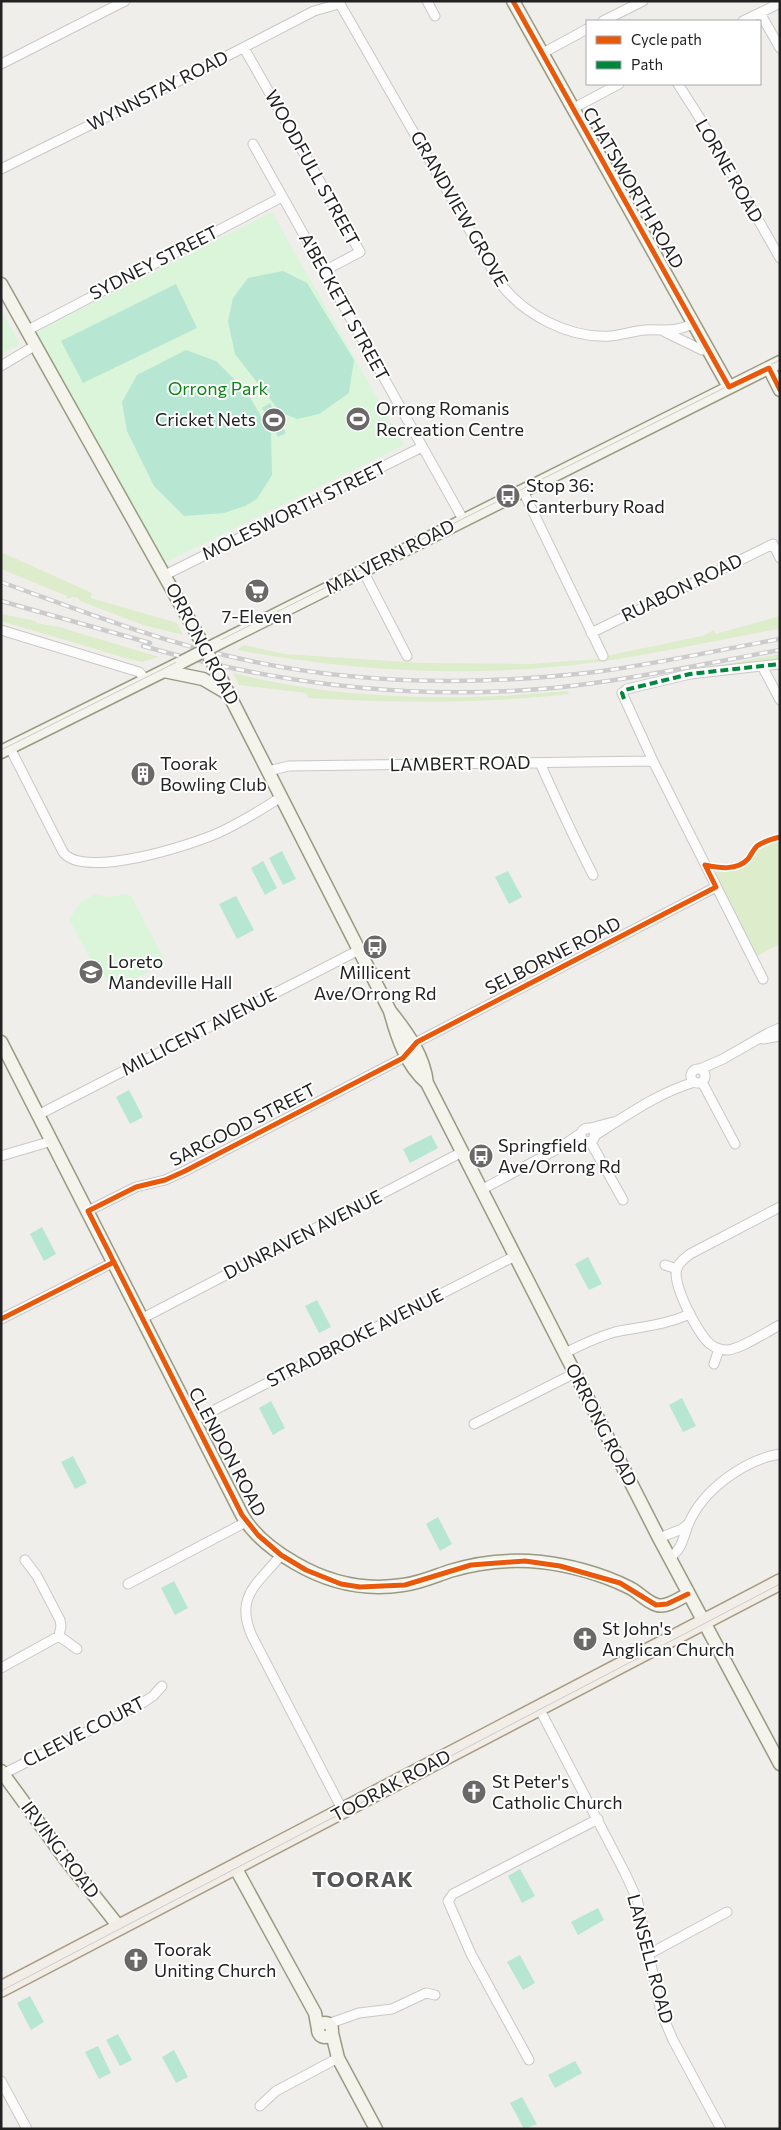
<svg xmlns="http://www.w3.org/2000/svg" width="781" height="2130" font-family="Commissioner,sans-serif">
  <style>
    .grass { fill: #ddeccb }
    .park { fill: #daf5da }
    .pitch { fill: #b7e6d2 }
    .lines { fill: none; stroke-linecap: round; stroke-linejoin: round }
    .street-casing { stroke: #c9c8c7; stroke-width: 11 }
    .secondary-casing { stroke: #999a82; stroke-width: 15 }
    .primary-casing { stroke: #a79c86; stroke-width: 18 }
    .street { stroke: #fdfcfc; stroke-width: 9 }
    .secondary { stroke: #f4f4ed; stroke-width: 12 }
    .primary { stroke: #f3ede7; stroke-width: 15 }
    .tram { stroke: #ccc; stroke-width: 1 }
    .rail-casing { stroke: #ccc; stroke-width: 4.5 }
    .rail { stroke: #fff; stroke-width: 2.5; stroke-dasharray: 8; stroke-linecap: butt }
    .secondary-bridge-casing { stroke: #999a82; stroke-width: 15; stroke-linecap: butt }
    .secondary-bridge { stroke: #f4f4ed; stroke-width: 12 }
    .quiet { stroke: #00873e; stroke-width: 4; stroke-dasharray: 8 4; stroke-linecap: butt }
    .cycleway-casing { stroke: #fff; stroke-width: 8 }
    .cycleway { stroke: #e8590c; stroke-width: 5 }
    .labels { text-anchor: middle; stroke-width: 4; stroke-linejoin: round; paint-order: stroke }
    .street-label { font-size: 18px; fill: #222; stroke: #fff }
    .park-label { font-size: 18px; fill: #0c8416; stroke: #fff }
    .poi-label { font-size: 18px; fill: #222; stroke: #fff; text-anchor: start }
    .district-label { font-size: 22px; font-weight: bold; letter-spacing: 1px; fill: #555; stroke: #fff }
  </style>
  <rect width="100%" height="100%" fill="#f0eeeb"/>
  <!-- grass -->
  <path class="grass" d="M1,552L92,593L91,598L177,623L183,635L143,625L80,601L78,598L73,597L66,599L67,596L1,569Z
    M1,614L36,621V623L59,627L159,657L142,662L132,660L1,621Z
    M780,616V629L772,630C711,641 651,655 590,663C470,678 355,672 237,650L244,645L284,654L421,663L530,664L599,659L606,656L702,636L714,630L716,634Z
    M780,654V661L702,670L705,668Z
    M233,673C342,700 456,702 567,691L569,694C483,704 395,703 308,698L306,693L239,685Z
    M780,839V944L757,956L714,873Z"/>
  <!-- park -->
  <path class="park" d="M272,212L404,445L162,564L32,334Z
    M1,310L20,344L1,354Z
    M95,894L110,897L126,894L131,896L166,962L113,991L102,971L98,973L69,919L81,902Z"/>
  <!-- pitch -->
  <path class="pitch" d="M283,271L307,283L354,360L349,393L319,414L297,419L280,412L235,354L228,321L233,298L248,278Z
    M176,284L197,328L83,383L61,341Z
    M186,350L216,361L247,392L271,434L272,475L257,499L245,506L224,513L184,516L154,486L127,431L122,402L137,375Z
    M270,403L286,433L278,437L262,408Z
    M282,851L296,879L283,885L269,858Z
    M263,861L277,888L265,895L251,868Z
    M508,871L522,897L509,904L495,877Z
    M236,896L254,930L237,939L219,904Z
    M129,1090L143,1117L130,1124L116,1097Z
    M431,1135L438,1148L410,1163L403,1149Z
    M42,1227L56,1254L44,1261L30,1234Z
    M588,1257L602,1284L589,1290L575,1264Z
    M317,1300L331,1327L319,1333L305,1306Z
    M682,1398L696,1426L683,1432L669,1405Z
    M271,1401L285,1428L273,1435L259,1408Z
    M73,1456L87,1483L75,1489L61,1462Z
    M438,1517L452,1544L440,1551L426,1524Z
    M174,1581L188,1608L175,1615L161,1588Z
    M520,1869L535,1896L522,1903L508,1876Z
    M598,1908L604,1920L578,1935L571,1922Z
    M520,1955L535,1983L523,1990L507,1962Z
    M30,1996L44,2022L31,2030L17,2003Z
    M118,2034L132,2060L120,2066L106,2040Z
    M98,2046L111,2073L99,2079L85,2052Z
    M174,2050L188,2077L176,2083L162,2057Z
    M575,2061L582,2073L555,2088L548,2075Z
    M522,2097L537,2124L524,2129L510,2103Z"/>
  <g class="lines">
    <defs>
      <path id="street" d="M427,1L435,16
        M340,4L500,283C524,315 570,339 611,336C622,335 633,331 645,330C665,329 675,333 694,323
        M760,13L780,48
        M603,21L643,1
        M743,21L780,3
        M244,48L360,252L324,271
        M543,53L587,29
        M1,64L125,1
        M678,84L701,120L780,258
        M572,109L619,84
        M253,144L464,521
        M1,169L173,84L314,11L335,5
        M28,330L282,197
        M665,332L702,350H708
        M1,366L36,345
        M523,491L603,656
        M363,571L407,656
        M165,575L422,447
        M1,630L139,672L146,680
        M591,633L773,544L780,558
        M762,666L780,700
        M10,748L63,852C83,880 191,845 218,833C240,823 261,810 281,797
        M540,763C557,801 574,838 593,875
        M268,771L289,766L653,761
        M763,979L653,761L622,693L627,689L690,674L780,664
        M763,1039L780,1036
        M691 1076a7 7 0 1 1 14 0a7 7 0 1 1-14 0Z
        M700,1069L723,1059L770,1032L780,1028
        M702,1082L735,1144
        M38,1115L359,950
        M581 1135a7 7 0 1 1 14 0a7 7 0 1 1-14 0Z
        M587,1129L613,1122
        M594,1136C626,1116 659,1092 695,1082
        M590,1141L623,1200
        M1,1156L52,1141
        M481,1190L561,1147L581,1133
        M780,1207L690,1254C685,1258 679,1262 677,1268C671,1283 698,1334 710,1344C715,1348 721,1350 728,1350C743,1348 766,1332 780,1325
        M88,1211L136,1187L165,1180L185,1171L403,1058L417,1042L716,887
        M665,1265L677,1269
        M143,1318L462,1152
        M1,1319L114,1262
        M565,1353C581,1345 597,1337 615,1332C643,1326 663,1326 690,1314
        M714,1364L719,1349
        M195,1420L515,1256
        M474,1424L575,1373
        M659,1538L682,1529L688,1524
        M281,1555C258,1584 234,1596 252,1636L343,1811
        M670,1557C682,1550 683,1538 688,1525C702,1491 743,1460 780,1454
        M25,1560L37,1576L60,1620L61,1626L59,1636
        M128,1584L246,1522
        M1,1668L59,1636L77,1649
        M539,1708L625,1873L637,1899L661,2012L673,2040L721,2129
        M3,1774L141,1704L153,1696L162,1686
        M649,1954L727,1912
        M328,2024L359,2013L392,2009L426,1993L435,1995
        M529,2060L471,1954L448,1901L453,1894L598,1819
        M1,2081L27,2129
        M260,2106L276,2091L338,2058"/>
      <path id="secondary" d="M513,1L729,387
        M1,284L201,641
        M769,368L780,390
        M217,644L780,362
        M216,669L390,1011C407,1032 424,1056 427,1083
        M164,671L203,679L227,693
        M1,752L182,662
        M390,1011C397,1037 406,1065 427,1083L659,1538L780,1764
        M1,1042L242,1515C254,1536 274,1551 295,1563C329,1583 364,1591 403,1585C420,1583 435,1576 450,1571C479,1562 511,1559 541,1562C569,1565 602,1574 628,1587C638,1591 646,1602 657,1605C667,1608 680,1598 688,1594
        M1,1771L66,1860L120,1928
        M235,1867L315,2013L318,2029
        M318 2030a7 7 0 1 1 14 0a7 7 0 1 1-14 0Z
        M332,2033L338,2058L376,2129"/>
      <path id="primary" d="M1,1989L780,1582"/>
    </defs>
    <!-- street casing -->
    <use href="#street" class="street-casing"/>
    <!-- secondary casing -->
    <use href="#secondary" class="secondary-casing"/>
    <!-- primary casing -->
    <use href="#primary" class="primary-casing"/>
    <!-- street -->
    <use href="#street" class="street"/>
    <!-- secondary -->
    <use href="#secondary" class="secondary"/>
    <!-- primary -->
    <use href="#primary" class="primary"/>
    <!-- tram -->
    <path class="tram" d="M1,750L780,360
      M1,1991L780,1584"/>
    <defs>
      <path id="rail" d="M1,582C79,610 155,640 237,658C354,685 476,686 595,672C657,664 718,650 780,639
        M1,601L150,643
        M143,646C276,684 414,701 553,688C629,680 704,664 780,650"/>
    </defs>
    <!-- rail casing -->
    <use href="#rail" class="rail-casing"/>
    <!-- rail -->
    <use href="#rail" class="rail"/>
    <defs>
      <path id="secondary-bridge" d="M201,641L216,669
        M182,662L217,644"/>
    </defs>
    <!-- secondary-bridge casing -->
    <use href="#secondary-bridge" class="secondary-bridge-casing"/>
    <!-- secondary-bridge -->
    <use href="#secondary-bridge" class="secondary-bridge"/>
    <!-- quiet -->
    <path class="quiet" d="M624,699L622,693L625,690L690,674L780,664"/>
    <defs>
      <path id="cycleway" d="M513,1L729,387L769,368L780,390
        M705,865C719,868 737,871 748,859C751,855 753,850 757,846C764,841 772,839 780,837
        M1,1319L114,1262
        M688,1594L667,1604L656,1605L620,1583L560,1566L525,1561L471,1565L405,1585L360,1587L341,1584L306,1570L281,1555L258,1535L242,1515L88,1211L136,1187L165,1180L185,1171L403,1058L417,1042L716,887L705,865"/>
    </defs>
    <!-- cycleway casing -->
    <use href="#cycleway" class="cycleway-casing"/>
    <!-- cycleway -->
    <use href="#cycleway" class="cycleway"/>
  </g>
  <!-- icons -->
  <defs>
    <symbol id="stadium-disc" viewBox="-11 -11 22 22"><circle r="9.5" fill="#6a6968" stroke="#fff"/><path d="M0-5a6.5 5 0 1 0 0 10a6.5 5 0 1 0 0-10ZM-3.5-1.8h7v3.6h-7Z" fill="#fff"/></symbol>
    <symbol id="bus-disc" viewBox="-11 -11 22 22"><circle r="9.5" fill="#6a6968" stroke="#fff"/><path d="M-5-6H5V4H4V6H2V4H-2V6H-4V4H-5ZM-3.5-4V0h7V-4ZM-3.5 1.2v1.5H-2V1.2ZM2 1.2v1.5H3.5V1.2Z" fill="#fff"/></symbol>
    <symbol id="supermarket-disc" viewBox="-11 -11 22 22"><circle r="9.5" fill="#6a6968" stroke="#fff"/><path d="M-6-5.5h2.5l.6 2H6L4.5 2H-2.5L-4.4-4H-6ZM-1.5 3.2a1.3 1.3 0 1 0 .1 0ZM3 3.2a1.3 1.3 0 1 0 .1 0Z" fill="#fff"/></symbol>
    <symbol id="building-disc" viewBox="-11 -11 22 22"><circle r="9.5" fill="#6a6968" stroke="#fff"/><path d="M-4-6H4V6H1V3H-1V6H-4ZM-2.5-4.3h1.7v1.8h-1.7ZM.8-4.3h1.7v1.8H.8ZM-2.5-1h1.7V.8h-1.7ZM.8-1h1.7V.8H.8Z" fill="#fff"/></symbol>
    <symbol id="school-disc" viewBox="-11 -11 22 22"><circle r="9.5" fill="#6a6968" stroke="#fff"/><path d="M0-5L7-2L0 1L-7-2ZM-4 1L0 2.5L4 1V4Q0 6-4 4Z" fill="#fff"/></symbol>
    <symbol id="church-disc" viewBox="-11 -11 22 22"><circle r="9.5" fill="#6a6968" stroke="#fff"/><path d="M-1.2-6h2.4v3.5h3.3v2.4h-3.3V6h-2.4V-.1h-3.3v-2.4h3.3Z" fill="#fff"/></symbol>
  </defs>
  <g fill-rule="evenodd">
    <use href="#stadium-disc" x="344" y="405" width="28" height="28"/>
    <use href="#stadium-disc" x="260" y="406" width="28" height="28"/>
    <use href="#bus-disc" x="494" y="482" width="28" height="28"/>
    <use href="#supermarket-disc" x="243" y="577" width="28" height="28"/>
    <use href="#building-disc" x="129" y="760" width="28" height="28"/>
    <use href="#bus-disc" x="361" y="933" width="28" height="28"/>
    <use href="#school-disc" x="77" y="958" width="28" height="28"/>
    <use href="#bus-disc" x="467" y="1142" width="28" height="28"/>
    <use href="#church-disc" x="571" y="1625" width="28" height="28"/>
    <use href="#church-disc" x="460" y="1778" width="28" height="28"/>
    <use href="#church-disc" x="122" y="1946" width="28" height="28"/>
  </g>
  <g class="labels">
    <!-- street labels -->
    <g class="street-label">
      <text transform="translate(158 91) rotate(-27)" y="6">WYNNSTAY ROAD</text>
      <text transform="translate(312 168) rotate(61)" y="6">WOODFULL STREET</text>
      <text transform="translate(729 171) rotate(60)" y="6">LORNE ROAD</text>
      <text transform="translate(633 188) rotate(60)" y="6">CHATSWORTH ROAD</text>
      <text transform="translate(459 209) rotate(60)" y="6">GRANDVIEW GROVE</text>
      <text transform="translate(154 263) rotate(-27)" y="6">SYDNEY STREET</text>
      <text transform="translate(344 307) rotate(61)" y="6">A'BECKETT STREET</text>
      <text transform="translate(294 511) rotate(-26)" y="6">MOLESWORTH STREET</text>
      <text transform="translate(390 557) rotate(-27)" y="6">MALVERN ROAD</text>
      <text transform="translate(682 588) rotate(-26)" y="6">RUABON ROAD</text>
      <text transform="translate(202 644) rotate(62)" y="6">ORRONG ROAD</text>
      <text transform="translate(460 764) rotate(-1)" y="6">LAMBERT ROAD</text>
      <text transform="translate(553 956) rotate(-27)" y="6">SELBORNE ROAD</text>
      <text transform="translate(199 1032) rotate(-27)" y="6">MILLICENT AVENUE</text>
      <text transform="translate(243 1125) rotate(-27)" y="6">SARGOOD STREET</text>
      <text transform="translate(303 1235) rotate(-27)" y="6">DUNRAVEN AVENUE</text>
      <text transform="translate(355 1338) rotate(-27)" y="6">STRADBROKE AVENUE</text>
      <text transform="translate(601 1425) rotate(63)" y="6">ORRONG ROAD</text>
      <text transform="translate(227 1452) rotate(62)" y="6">CLENDON ROAD</text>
      <text transform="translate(84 1732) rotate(-27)" y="6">CLEEVE COURT</text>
      <text transform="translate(391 1786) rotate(-28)" y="6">TOORAK ROAD</text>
      <text transform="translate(60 1850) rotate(53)" y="6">IRVING ROAD</text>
      <text transform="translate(650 1959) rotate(75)" y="6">LANSELL ROAD</text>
    </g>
    <!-- park labels -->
    <g class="park-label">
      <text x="218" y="395">Orrong Park</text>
    </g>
    <!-- poi labels -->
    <g class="poi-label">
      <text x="376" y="415">Orrong Romanis<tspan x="376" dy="21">Recreation Centre</tspan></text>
      <text x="256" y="426" text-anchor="end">Cricket Nets</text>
      <text x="526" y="492">Stop 36:<tspan x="526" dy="21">Canterbury Road</tspan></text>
      <text x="257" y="623" text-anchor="middle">7-Eleven</text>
      <text x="160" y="770">Toorak<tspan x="160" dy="21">Bowling Club</tspan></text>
      <text x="108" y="968">Loreto<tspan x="108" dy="21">Mandeville Hall</tspan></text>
      <text x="375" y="979" text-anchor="middle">Millicent<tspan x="375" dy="21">Ave/Orrong Rd</tspan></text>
      <text x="498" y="1152">Springfield<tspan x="498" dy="21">Ave/Orrong Rd</tspan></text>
      <text x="602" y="1635">St John's<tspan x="602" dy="21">Anglican Church</tspan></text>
      <text x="492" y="1788">St Peter's<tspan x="492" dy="21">Catholic Church</tspan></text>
      <text x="154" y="1956">Toorak<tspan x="154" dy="21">Uniting Church</tspan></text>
    </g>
    <!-- district labels -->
    <g class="district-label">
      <text x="363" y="1887">TOORAK</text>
    </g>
  </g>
  <!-- border -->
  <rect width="781" height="2130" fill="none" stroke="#222222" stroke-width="5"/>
  <!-- legend -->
  <rect x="586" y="20" width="175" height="65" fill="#ffffff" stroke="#a7a7a7"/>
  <rect x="596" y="36" width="25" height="8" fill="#e8590c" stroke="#a7a7a7"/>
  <text x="631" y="45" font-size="15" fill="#222222">Cycle path</text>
  <rect x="596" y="61" width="25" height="8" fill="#00873e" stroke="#a7a7a7"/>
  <text x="631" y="70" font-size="15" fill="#222222">Path</text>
</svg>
